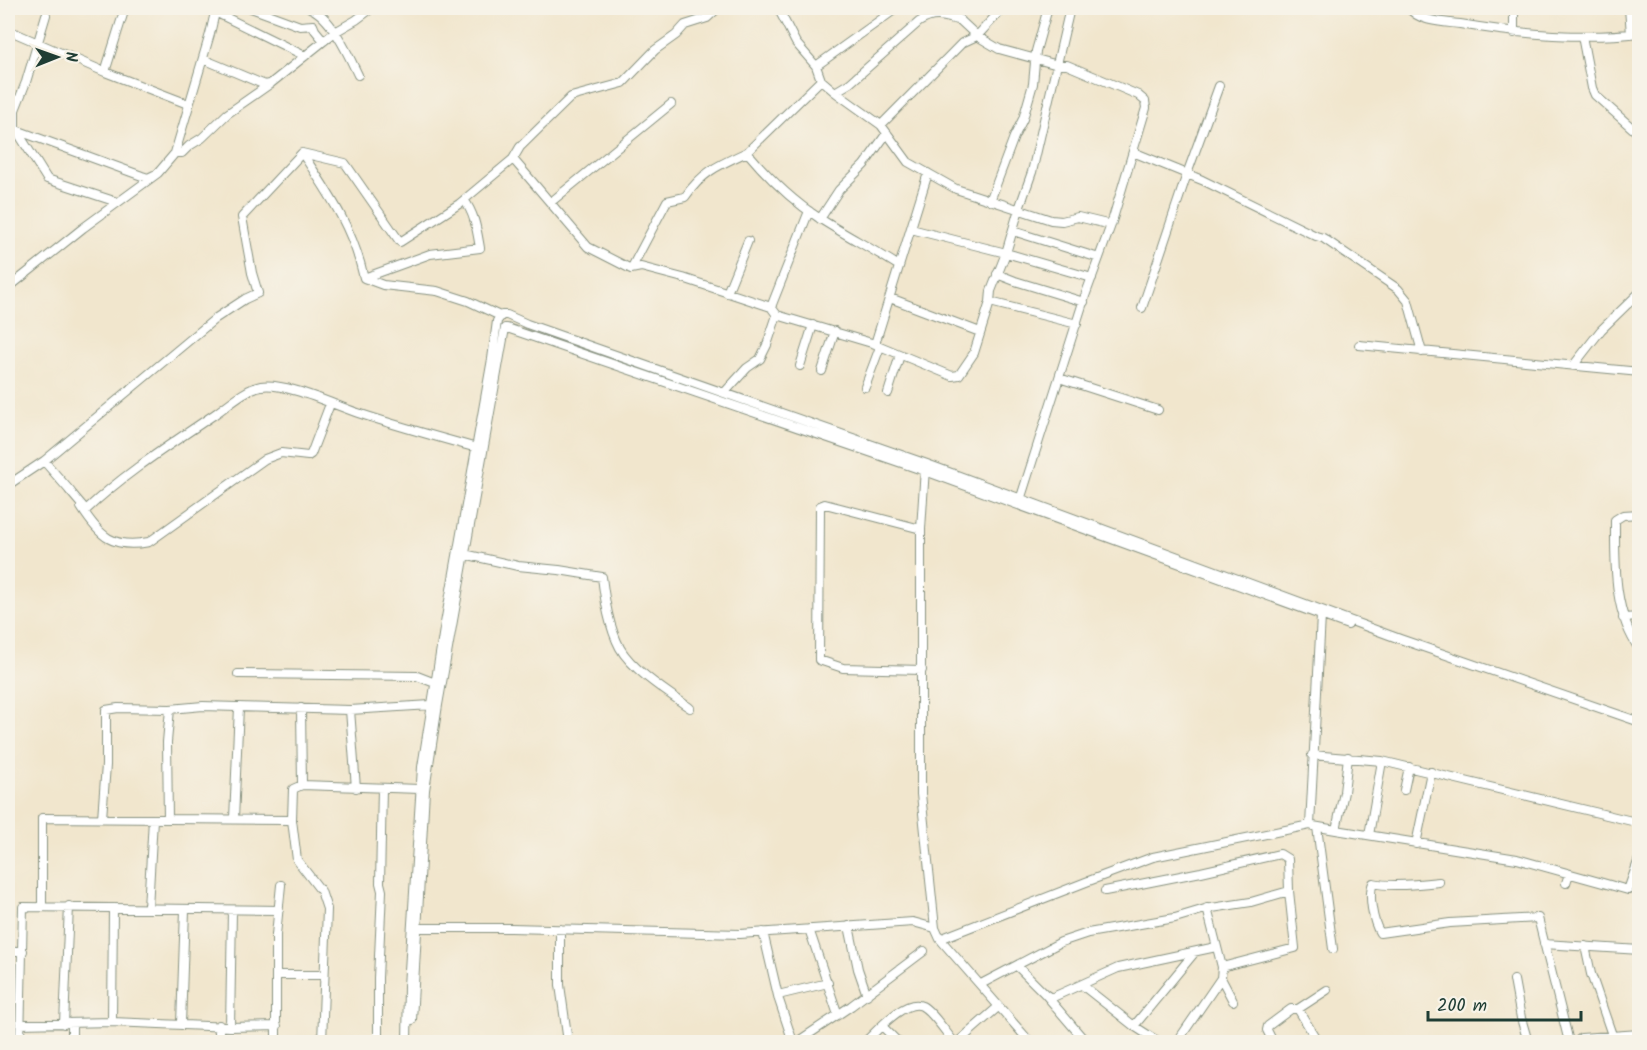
<svg xmlns="http://www.w3.org/2000/svg" width="1647" height="1050" font-family="Kalam,sans-serif">
  <style>
    .lines { fill: none; stroke-linecap: round; stroke-linejoin: round }
    .minor-casing { stroke: #889280; stroke-width: 10 }
    .minor { stroke: #fff; stroke-width: 8 }
  </style>
  <rect width="100%" height="100%" fill="#f7f3e8"/>
  <filter id="ink" filterUnits="userSpaceOnUse"><feTurbulence type="fractalNoise" baseFrequency=".0167" numOctaves="2"/><feDisplacementMap in="SourceGraphic" scale="12" xChannelSelector="R" yChannelSelector="G"/><feConvolveMatrix kernelMatrix="1 2 1 2 8 2 1 2 1" color-interpolation-filters="sRGB"/></filter>
  <filter id="wash" filterUnits="userSpaceOnUse"><feTurbulence type="fractalNoise" baseFrequency=".008" numOctaves="4" result="noise"/><feDisplacementMap in="SourceGraphic" scale="24" xChannelSelector="R" yChannelSelector="G"/><feGaussianBlur stdDeviation="1.35" result="paint"/><feColorMatrix in="noise" values="0 0 0 0 0 0 0 0 0 0 0 0 0 0 0 0 0 1.4 0 .05"/><feComposite in="paint" operator="in"/></filter>
  <g filter="url(#wash)">
    <rect width="100%" height="100%" fill="#f1e6cd"/>
  </g>
  <g filter="url(#ink)">
    <g class="lines">
      <defs>
        <path id="minor" d="M251,8L300,26L313,25L315,30L324,41
          M310,8C331,16 348,54 358,75
          M778,8L796,43L816,66
          M897,8L816,66L821,80L835,92L881,125L908,162L956,189L1051,220L1062,221L1078,217L1111,225
          M947,8L977,36L999,49L1058,65H1067L1138,95L1145,101L1146,108L1111,225L1085,296L1021,497
          M1070,8L1032,172L1019,209L1006,253L1092,278
          M1409,8C1419,22 1444,22 1460,24C1519,34 1579,40 1640,33
          M1514,8V33
          M1629,8L1631,34
          M215,12L305,56
          M8,30L105,72L188,104
          M1582,36L1592,88L1595,95L1640,135
          M203,59L265,85L270,84
          M105,72L125,8
          M835,92L850,83L919,22C934,13 942,16 957,20
          M8,121L15,128L47,179L117,202
          M881,125L962,43L977,36L1003,8
          M8,127L142,176L148,178L154,175
          M15,128V110L26,82L46,15
          M747,152L821,80
          M1133,152L1202,180L1316,236L1323,238L1398,289L1408,301L1422,352
          M175,153L210,34L216,8
          M302,153L345,163L400,242L459,204L513,159L588,247L631,269
          M513,159L520,147L571,97L623,83L655,50L676,35L685,25L707,18L718,8
          M990,201L1014,137L1023,119L1033,84L1036,51L1048,8
          M551,202L671,104
          M820,219L839,190L864,165L887,133
          M911,229L1006,253L991,291L990,302L1077,324
          M1013,231L1099,258
          M899,266C873,249 845,235 819,218C791,200 768,177 747,152C719,165 703,171 685,197L667,201L631,269L641,267L683,278L771,307L777,315L875,344L928,173
          M997,274L1015,281L1084,302
          M364,278L430,254L480,248C477,231 475,214 464,200
          M8,288L83,228L158,173L175,153H182L189,146L202,138L227,114L270,84L335,32L356,20L372,8
          M727,293L748,241
          M890,298L980,332
          M771,307L809,211
          M1142,308L1187,174L1219,86
          M507,328L925,471L1348,625
          M875,344L952,376L959,375L974,353L990,302
          M1359,345L1640,372
          M800,366L813,325
          M1573,366L1601,330L1640,292
          M822,371L835,331
          M1059,378L1158,410
          M865,387L880,347
          M725,392L747,368L760,359L767,345L777,315
          M888,393L900,355
          M44,461L71,492
          M925,468L921,529V794L935,928L940,939L1030,1042
          M8,485L44,461L216,318L245,299L258,293L252,273L242,217L302,153C329,194 353,228 364,278L383,285L437,291L468,301L500,316
          M69,490L86,510C125,473 171,444 215,414C228,405 245,389 261,386C285,382 334,405 358,413C397,426 437,437 477,448
          M81,507C100,537 113,549 149,542L265,459L281,453L308,456L311,454L330,404
          M1640,514L1623,515L1615,520C1615,563 1613,613 1640,650
          M921,529L825,504L820,506L819,660L843,668L922,670
          M464,554L518,566L559,570L602,577C605,601 609,627 620,648C632,670 670,694 690,708
          M1623,618L1640,617
          M238,674L417,676L435,683
          M301,708L302,785
          M350,710L356,788
          M1312,755L1382,761L1640,823
          M1404,790L1409,767
          M102,818L106,765V710L118,708L170,709
          M168,819L167,742L170,709L203,706L350,710L431,705
          M234,819L239,707
          M1313,826L1336,830L1344,792L1348,757
          M1317,827L1333,949
          M1336,830L1517,859L1628,890L1640,856
          M1369,835L1382,761
          M1416,844L1431,772
          M1439,882C1422,884 1389,887 1373,883C1368,895 1373,922 1380,933L1450,923L1538,918L1569,1042
          M1566,883L1569,874
          M1105,891L1201,872L1280,854L1288,859L1289,891L1295,948L1222,967
          M42,907V818L292,820
          M148,908L153,819
          M849,926L858,969L867,995
          M418,928H511L740,934L913,922L935,928
          M560,929V985L568,1042
          M809,929L838,1015
          M763,932L779,1000L793,1042
          M940,939L1086,882L1153,857L1310,825L1321,616
          M1544,944L1640,950
          M1585,946L1591,974L1612,1035
          M8,951H23
          M1017,966L1045,994L1086,1042
          M277,975H324
          M1221,978L1233,1001
          M1514,980L1521,1018L1528,1042
          M981,984L1061,942L1088,933L1175,918L1205,909L1251,902L1289,891
          M1082,985L1134,1026L1159,1042
          M1045,994L1051,998L1118,968L1216,947
          M778,995L828,983
          M1298,1009L1318,1042
          M412,1020L425,790L438,705L505,328
          M112,1022L113,908
          M20,1024L112,1022L230,1027L277,1026
          M64,1024L69,906
          M181,1024L185,910
          M219,1025V1042
          M882,1026L898,1042
          M1134,1026L1195,952
          M230,1027L232,911
          M20,1042L23,907L279,910
          M72,1042V1024
          M276,1042V935L281,885
          M322,1042L327,909L321,891L297,860L292,820L293,789L302,785L420,789
          M378,1042V978L382,891L380,883L382,788
          M407,1042L408,986L422,767L444,629L492,359L497,321L502,315H507L527,324L927,464L1400,639L1640,722
          M797,1042L851,1006L924,951
          M865,1042C876,1032 905,998 922,1006C933,1012 946,1033 954,1042
          M958,1042L998,1007
          M1177,1042L1221,978L1222,967L1207,908
          M1273,1042L1267,1030L1268,1026L1291,1009H1298L1327,990
          M1577,1042L1581,1038L1640,1034"/>
      </defs>
      <!-- minor casing -->
      <use href="#minor" class="minor-casing"/>
      <!-- minor -->
      <use href="#minor" class="minor"/>
    </g>
  </g>
  <!-- margin -->
  <rect width="1647" height="1050" fill="none" stroke="#f7f3e8" stroke-width="30"/>
  <!-- north arrow -->
  <g transform="translate(57 57) rotate(89)" stroke="#f7f3e8" stroke-width="4.5" paint-order="stroke">
  <path d="M0-4.5L10 22L0 15L-10 22Z" fill="#1f3d34"/>
  <text y="-9" font-size="16" font-weight="bold" text-anchor="middle" fill="#1f3d34">N</text>
  </g>
  <!-- scale -->
  <path d="M1428 1011v9h153v-9" fill="none" stroke="#1f3d34" stroke-width="3"/>
  <text x="1437" y="1011" font-size="18" fill="#1f3d34" stroke="#f7f3e8" stroke-width="4.5" paint-order="stroke">200 m</text>
</svg>
